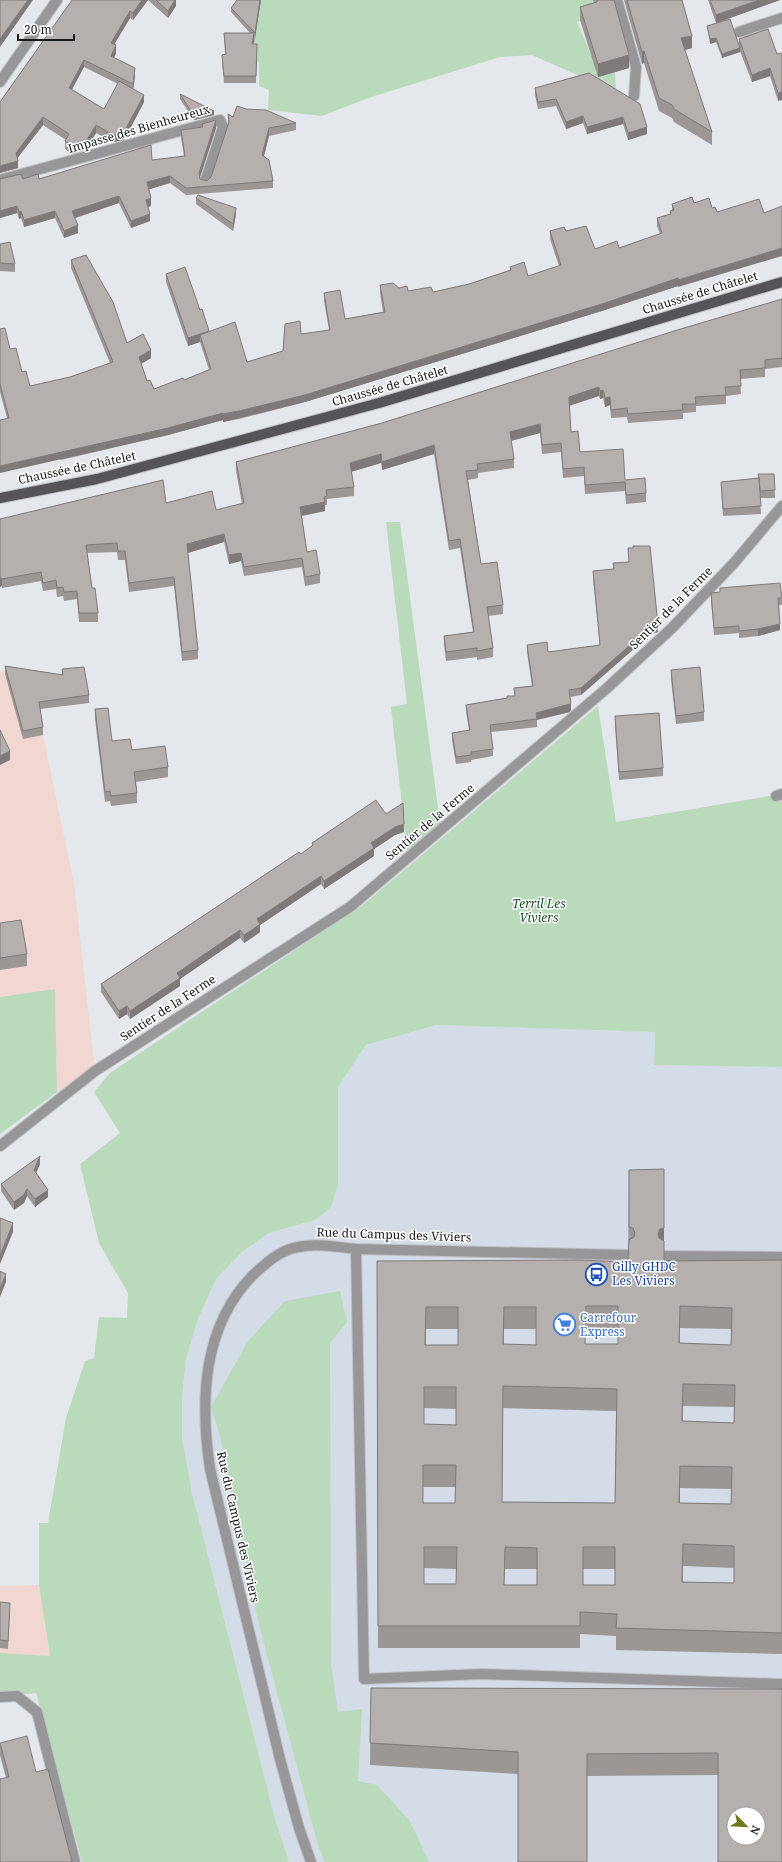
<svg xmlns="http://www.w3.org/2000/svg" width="782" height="1862" font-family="'Noto Serif',serif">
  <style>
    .built { fill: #d4dce7; fill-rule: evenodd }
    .industrial { fill: #f1d6d2 }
    .green { fill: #b9dabb }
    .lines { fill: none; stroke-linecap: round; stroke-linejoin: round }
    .service-casing { stroke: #bfc2c6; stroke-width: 12 }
    .minor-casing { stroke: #bfc2c6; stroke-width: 12 }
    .tertiary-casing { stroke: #bfc2c6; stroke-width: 12 }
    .primary-casing { stroke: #bfc2c6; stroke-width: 12 }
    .service { stroke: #979698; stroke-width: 10 }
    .minor { stroke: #979698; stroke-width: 10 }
    .tertiary { stroke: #979698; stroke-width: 10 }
    .primary { stroke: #565458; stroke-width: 10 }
    .wall { fill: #9c9695; fill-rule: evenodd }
    .shaded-wall { fill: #7f7a79 }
    .building { fill: #b5afad; stroke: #7f7a79; fill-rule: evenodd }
    .labels { text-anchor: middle; stroke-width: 3; stroke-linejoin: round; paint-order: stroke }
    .street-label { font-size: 12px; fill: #18191b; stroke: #fff }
    .park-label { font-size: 12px; font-style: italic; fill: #165123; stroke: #fff }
    .transit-label { font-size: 12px; fill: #164399; stroke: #fff; text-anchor: start }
    .shop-label { font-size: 12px; fill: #366cbe; stroke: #fff; text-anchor: start }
  </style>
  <rect width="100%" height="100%" fill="#e4e7ec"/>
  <!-- built -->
  <path class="built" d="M436,1025L655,1032L654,1065L782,1067V1862H289L275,1819L192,1493L182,1437V1399L186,1359L198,1319L216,1279L242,1252L269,1233L315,1220L338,1184V1087L366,1045ZM734,1814H758V1838H734Z"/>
  <!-- industrial -->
  <path class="industrial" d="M0,671L30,674L74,884L95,1071L57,1092L55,989L0,997Z
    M39,1585L50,1656L0,1653V1586Z"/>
  <!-- green -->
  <path class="green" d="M252,0H593L597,14L577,22L598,71L608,74L615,72L616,92L532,55L500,57L371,97L322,116L268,110L269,90L259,86V62H252L247,40L250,28Z
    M386,522H400L440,823L407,851L391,707L407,704Z
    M598,706L616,822L782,794V1067L654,1065L655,1032L436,1025L366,1045L338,1087V1184L331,1207L315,1220L269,1233L242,1252L216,1279L198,1319L186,1359L182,1399V1437L192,1493L275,1819L289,1862H82L36,1693L0,1697V1653L50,1656L39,1585V1523H48L66,1418L85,1361L94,1358L99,1317L127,1318L128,1293L99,1243L80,1164L120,1133L94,1092L110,1073L364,904Z
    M55,989L57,1092L0,1134V997Z
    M340,1291L347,1322L330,1343L331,1664L338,1712L362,1709L358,1781L377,1785L410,1821L429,1862H325L318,1845L258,1621L220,1436L211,1407L248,1341L285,1301Z"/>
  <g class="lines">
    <defs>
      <path id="service" d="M617,0L636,67L634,96
        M356,1249L364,1679L482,1674L782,1684
        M0,1697L17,1696L37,1712L75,1862"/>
      <path id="minor" d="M739,32L782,18
        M0,180L220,120L223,127L205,182
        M776,796L782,794
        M0,1146L95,1071L350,907L606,689L672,628L734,563L782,506
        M664,1256L782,1257
        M311,1862L299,1828L280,1759L210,1469C200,1401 202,1327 253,1275C266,1263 280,1250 298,1247C318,1243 337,1247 356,1249L629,1255"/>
      <path id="tertiary" d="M0,82L57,0"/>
      <path id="primary" d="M0,498L97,479L379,403L782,282"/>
    </defs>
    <!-- service casing -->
    <use href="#service" class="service-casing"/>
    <!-- minor casing -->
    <use href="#minor" class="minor-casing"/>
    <!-- tertiary casing -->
    <use href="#tertiary" class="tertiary-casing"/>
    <!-- primary casing -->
    <use href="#primary" class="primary-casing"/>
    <!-- service -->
    <use href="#service" class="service"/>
    <!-- minor -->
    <use href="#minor" class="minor"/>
    <!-- tertiary -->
    <use href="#tertiary" class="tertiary"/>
    <!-- primary -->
    <use href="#primary" class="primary"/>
  </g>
  <!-- wall -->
  <path class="wall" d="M72,0H176V6L168,18L148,0L133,20L130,18L114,44L116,53L114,58L135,76L133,89L144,102L124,140L113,142L96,133L85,150L72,154L65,149V141L66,140L43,125L17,158L18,168L0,173V102ZM84,67L118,84L104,109L72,89Z
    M237,0H261L254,44H257L256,83H224L222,62V55L225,54L224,33H250L231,12V8Z
    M593,0H614L629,68L598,77L580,20V7L594,3Z
    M624,0H682L692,48L685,50L712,132V145L674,122L672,118L659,111L644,63L642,64Z
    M708,0H780L716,23Z
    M707,26L739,44V39L777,54L782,53L778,101L770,76L752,82L740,51V52L722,58L716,42L710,44Z
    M589,73L647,134L628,140L623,124L587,134L583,123L566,129L556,106L538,109L535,95V88Z
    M180,94L214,115L194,120L180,99Z
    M246,109L296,123V130L269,136L264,156L273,181V188L186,195L170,183L149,189L151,206L148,207L150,221L131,228L119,203L75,218L78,233L64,238L55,218L24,227L21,218L19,219L17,213L0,218L23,179H39L152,160L184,156L181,137V130L202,127V124L216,128L200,177V179L207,181L211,177L228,124V114L233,117Z
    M692,197L678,287V286L605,310L305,402L239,419L223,422V420L168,435L61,460L7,418L0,392V329L10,349L30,386L70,377L110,363L71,268V260L127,343L151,358L141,364L147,381L154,389L184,380L209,370L200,342L188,346L166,282V274L200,310L209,332L247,362L283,351L301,334L329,330L324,301V293L345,319L383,312L380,293V285L399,288L408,291L433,292L469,284L510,270V267L528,276L559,266L550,239V231H566L595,249L619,248L660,234L657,226V218L670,214V211L672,210V204Z
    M196,198L236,214L233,231L196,204Z
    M0,244L15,264V272L0,271Z
    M782,299V367L765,369V377L740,379L741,394L726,396V404L696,406V412L683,413V419L628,423L627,417L611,418L610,405L605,407L603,398L600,399L599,396L569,405L571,432L580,452L646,493V502L626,504L625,491L585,494L584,476L563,478L561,452L542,454L540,433L511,441L514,459V468L478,473V478L468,480L481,564L503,605V614L488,616L493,648V657L477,660V657L446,661L444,645V636L473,632L460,548L449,550L434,454L382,470L381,463L351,472L354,487V496L327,499V505H325V511L302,516L307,552L320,574V583L305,586L302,567L244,576L241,561L229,564L224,542L188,553L198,650V659L182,661L174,586L129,592L125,560H118L117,552L87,553L92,588L98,613V622H79L77,599L64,601L63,596L57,597L56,589L43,591L41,581L2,588V586L0,587V519L166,503L216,510L242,504L236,471V462L382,423Z
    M758,474H774L775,498H760L761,514L723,516L721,489V482L758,478Z
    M628,548L658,632L648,635V640H644L581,695L570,697L571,710L570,712L537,720V727L491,732L493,749V756L471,760V762L456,764L452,740V733L469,730L466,712V705L507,698L514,696V688L532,686L527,652V645L548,652L600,645L593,578V571L613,569V563L629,562Z
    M720,588L782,598V605H779L780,630L758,636L739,638V633L714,635L711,600V593L720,592Z
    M5,666L62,675V669L89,695V703L40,709L43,727V735L23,739L5,674Z
    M671,670L704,712V721L676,724L671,679Z
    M95,709L112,741L168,767V777L136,782L137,793V803L111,806L110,801L105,802L95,719Z
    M615,716L663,768V776L619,780L615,725Z
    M386,814L404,832L395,835L374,849V856L324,889L321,884L260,925V932L252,938L244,943L240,938L180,979V986L130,1019L127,1014L119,1019L101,992V984L301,854L312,846V843Z
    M0,923L27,954V966L0,970Z
    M40,1164L36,1173L48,1197L35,1207L27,1196L24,1203L14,1210L1,1191V1184Z
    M629,1170L664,1261L782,1260V1654L616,1650V1636L580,1634V1648H378L377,1261L628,1262ZM586,1328H618V1344H585ZM680,1328L731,1329V1345L679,1343ZM426,1329H458V1345H426ZM504,1329H536V1345L504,1344ZM683,1406L734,1407V1423L682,1421ZM424,1408L456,1409V1425L424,1424ZM503,1408L616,1411L615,1503L502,1502ZM423,1487H456L455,1503H423ZM680,1488L732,1489L731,1504L680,1503ZM683,1566L734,1568V1583L682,1582ZM424,1568L456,1569V1584H424ZM505,1569H537V1585H504ZM583,1569H615V1585H583Z
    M0,1602L10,1611L8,1649L0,1648Z
    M371,1688L782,1689L718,1775L587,1776L518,1774L370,1765Z
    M0,1743L36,1772L6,1778L0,1755Z"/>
  <!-- shaded-wall -->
  <path class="shaded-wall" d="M28,0H33L0,47V39Z
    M142,0H148L133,20V13Z
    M175,0H176V6L168,18V11Z
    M260,0H261L255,38V33Z
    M759,0H780L716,23V15Z
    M130,11V18L111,50V43Z
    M254,33V40L252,51V44Z
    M692,36V48L681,51V38Z
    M716,38V42L710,44V39Z
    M116,45V53L111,63V56Z
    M740,48V52L722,58V54Z
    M644,51V63L642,64V52Z
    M629,55V68L598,77V64Z
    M84,60V67L69,95V88Z
    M135,68V76L133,92V84Z
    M770,68V76L752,82V75Z
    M782,92V100L778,101V93Z
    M144,95V102L124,140L113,142V135Z
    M214,111V115L194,120V116Z
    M583,116V123L566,129V122Z
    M43,117V125L16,160V153Z
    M623,117V124L587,134V127Z
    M216,120V128L199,180V173Z
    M96,125V133L85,150L72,154V146Z
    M647,127V134L628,140V133Z
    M269,128V136L262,163V155Z
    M18,161V168L0,173V166Z
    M170,176V183L147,190V182Z
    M119,196V203L72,219V211Z
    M151,198V206L146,207V200Z
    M17,206V213L0,218V211Z
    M236,208V214L233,231V224Z
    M21,211V218L19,219V212Z
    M55,211V218L24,227V220Z
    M150,214V221L131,228V221Z
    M78,225V233L64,238V231Z
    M782,248V256L678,287V280Z
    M678,278V286L605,310L305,402L223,422V414Z
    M209,331L200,335V342L188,346V338Z
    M151,350V358L139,365V357Z
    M599,387V396L569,406V397Z
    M603,390V398L600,399V391Z
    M610,397V405L605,407V398Z
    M223,413V420L168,435L0,473V466Z
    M540,424V433L510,441V432Z
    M434,445V454L382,470V462Z
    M381,454V463L350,472V463Z
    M325,502V511L300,516V507Z
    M224,534V542L187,553V544Z
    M241,553V561L229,564V555Z
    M0,578H2V586L0,587Z
    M780,624V630L758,636V629Z
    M658,625V632L648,635V628Z
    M644,633V640L581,695V688Z
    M571,703V710L570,712L536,720V713Z
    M10,751V760L0,765V756Z
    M404,824V832L395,835L374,849V856L324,889V881L371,843L395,827Z
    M321,876V884L260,925V932L244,943V935L257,919Z
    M240,930V938L180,979V986L130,1019V1011L177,973Z
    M127,1006V1014L119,1019V1011Z
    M40,1156V1164L34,1178V1170Z
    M664,1169V1250L660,1251L658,1234Z
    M27,1189V1196L24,1203L14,1210V1202Z
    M48,1190V1197L35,1207V1199Z
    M13,1223V1232L0,1264V1256Z
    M6,1274V1282L0,1297V1289Z
    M680,1306V1328L679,1365V1343Z
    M683,1384V1406L682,1443V1421Z
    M680,1466V1488L679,1525V1503Z
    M683,1544V1566L682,1603V1582Z"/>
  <!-- building -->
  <path class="building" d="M0,0H28L0,39Z
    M72,0H142L133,13L130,11L111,43L116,45L111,56L135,68L133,84L84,60L69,88L104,109L119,81L144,95L124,132L113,135L96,125L85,143L72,146L65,141L69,134L43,117L16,153L18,161L0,166V102Z
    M156,0H175L168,11Z
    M237,0H260L255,33L231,8Z
    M597,0H614L629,55L598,64L580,7L597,2Z
    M627,0H682L692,36L681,38L712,132L674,109L672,105L659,98L644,51L642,52Z
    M710,0H759L716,15Z
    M730,19L740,48L722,54L716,38L710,39L707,26Z
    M768,29L777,54L782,53V92L778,93L770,68L752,75L739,39Z
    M224,33H254L252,44H257L256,76H224L222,55L226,54Z
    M589,73L640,104L647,127L628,133L623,117L587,127L583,116L566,122L556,99L538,102L535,88Z
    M180,94L214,111L194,116Z
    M237,106L246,109L266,110L296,123L269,128L262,155L269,160L273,181L186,188L170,176L147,182L151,198L146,200L150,214L131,221L119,196L72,211L78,225L64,231L55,211L24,220L21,211L19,212L17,206L0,211V179L21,174L23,179L38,174L39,179L151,145L152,160L185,156L181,130L203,127L202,124L216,120L199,173L200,179L207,181L211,177L229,122L228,114L233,117Z
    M198,195L236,208L233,224L196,198Z
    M692,197L694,203L709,198L712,208L715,207L717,212L759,199L764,213L782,206V248L678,280V278L605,303L305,395L239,411L223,414V413L168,428L0,466V420L9,418L0,384V329L5,328L10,349L16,348L22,372L26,371L30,386L70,377L113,362L71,260L86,255L113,302L127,343L143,334L151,350L139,357L147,381L150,380L154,389L183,378L184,380L211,369L200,335L235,322L247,362L283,351L285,324L300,321L301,334L330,330L324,293L340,290L345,319L385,312L380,285L393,283L399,288L407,286L408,291L431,287L433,292L469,284L511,270L510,267L524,262L528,276L561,265L550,231L564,227L566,231L586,226L595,249L617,241L619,248L662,233L657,218L671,214L670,211L674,210L672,204Z
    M10,242L15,264L0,263V244Z
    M185,267L200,310L202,309L209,331L188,338L166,274Z
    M782,299V358L765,360V368L740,370L741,386L725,387L726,395L695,397L696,404H682L683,410L628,414L627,408L611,410L610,397L605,398L603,390L600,391L599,387L569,397L571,432L578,431L580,452L623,449L625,480L645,478L646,493L626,495L625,482L585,485L584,467L563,469L561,443L542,445L540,424L510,432L514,459L477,464L478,470L466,471L481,564L497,562L503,605L487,607L493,648L477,651V648L446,652L444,636L474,632L460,539L449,541L434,445L382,462L381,454L350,463L354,487L326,490L327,496L324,497L325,502L300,507L307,552L316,550L320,574L305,577L302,558L244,567L241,553L229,555L224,534L187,544L198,650L182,652L174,577L129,583L125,551H118L117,543L86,545L92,588H95L98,613H79L77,591L64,592L63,587L57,588L56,580L43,583L41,572L2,579V578H0V519L163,480L166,503L212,491L216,510L244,503L236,462L382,423L674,331Z
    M758,474H774L775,490L760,491L759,478L761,506L723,509L721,482L759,478Z
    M633,546H650L658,625L648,628V633H644L581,688L569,690L571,703L570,704L536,713L537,719L490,725L493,749L471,752V755L456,757L452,733L470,730L466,705L507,698V696H515L514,688L533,686L527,645L547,642L548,652L600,645L593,571L614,569L613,563L629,562L628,548H633Z
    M780,583L782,598H778L780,624L758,629L739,631V626L714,628L711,593L720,592V588Z
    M5,666L63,675L62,669L84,667L89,695L39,702L43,727L23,731Z
    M700,667L704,712L676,716L671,670Z
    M108,708L112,741L130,739L132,750L165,746L168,767L134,772L137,793L111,796L110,791L105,792L95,709Z
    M659,713L663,768L619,772L615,716Z
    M0,730L10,751L0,756Z
    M376,800L386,814L403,803L404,824L395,827L371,843L374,848L324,881L321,876L257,919L260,924L252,930L244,935L240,930L177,973L180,978L130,1011L127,1006L119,1011L101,984L299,852L301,854L313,845L312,843Z
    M21,920L27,954L0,958V923Z
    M40,1156L34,1170L48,1190L35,1199L27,1189L24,1195L14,1202L1,1184Z
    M664,1169V1228L660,1229L658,1234L659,1238L664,1241V1261L782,1260V1633L616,1628L617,1614L580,1612V1626H378L377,1261L579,1260L628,1262L629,1240L634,1237L635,1233L633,1228L629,1227V1170ZM586,1306H618V1344H585ZM680,1306L732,1308L731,1345L679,1343ZM426,1307H458V1345H425ZM504,1307H536V1345L503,1344ZM683,1384L735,1385L734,1423L682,1421ZM503,1386L617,1389L615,1503L502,1502ZM424,1387H456V1425L424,1424ZM423,1465H456L455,1503H423ZM680,1466L732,1467L731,1504L679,1503ZM683,1544L734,1546V1583L682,1582ZM424,1547H457L456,1584H424ZM505,1547L537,1548V1585H504ZM583,1547H615V1585H583Z
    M0,1218L13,1223L0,1256Z
    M0,1271L6,1274L0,1289Z
    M0,1602L10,1603L8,1641L0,1640Z
    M371,1688L782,1689V1862H718V1753L587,1754V1862H518V1752L370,1743ZM734,1814H758V1838H734Z
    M27,1736L36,1772L48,1769L72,1862H0V1779L9,1777L0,1743Z"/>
  <!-- icons -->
  <defs>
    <symbol id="bus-ring" viewBox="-11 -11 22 22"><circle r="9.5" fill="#fff" stroke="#1a4fb4" stroke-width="1.5"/><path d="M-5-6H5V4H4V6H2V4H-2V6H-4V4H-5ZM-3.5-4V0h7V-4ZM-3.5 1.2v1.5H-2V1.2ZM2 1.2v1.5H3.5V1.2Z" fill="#1a4fb4"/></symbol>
    <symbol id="supermarket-ring" viewBox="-11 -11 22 22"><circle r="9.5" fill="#fff" stroke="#3f7fe0" stroke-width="1.5"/><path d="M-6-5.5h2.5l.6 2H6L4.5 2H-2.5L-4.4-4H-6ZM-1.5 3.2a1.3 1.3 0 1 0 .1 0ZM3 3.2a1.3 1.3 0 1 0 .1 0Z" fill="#3f7fe0"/></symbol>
  </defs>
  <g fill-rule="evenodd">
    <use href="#bus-ring" x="584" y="1262" width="25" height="25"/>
    <use href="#supermarket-ring" x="552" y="1312" width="25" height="25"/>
  </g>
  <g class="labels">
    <!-- street labels -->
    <g class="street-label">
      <text transform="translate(139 129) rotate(-16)" y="4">Impasse des Bienheureux</text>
      <text transform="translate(700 293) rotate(-17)" y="4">Chaussée de Châtelet</text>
      <text transform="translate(390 386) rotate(-16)" y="4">Chaussée de Châtelet</text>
      <text transform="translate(77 468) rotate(-12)" y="4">Chaussée de Châtelet</text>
      <text transform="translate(671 608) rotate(-45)" y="4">Sentier de la Ferme</text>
      <text transform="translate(430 822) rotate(-40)" y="4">Sentier de la Ferme</text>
      <text transform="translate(168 1008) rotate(-33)" y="4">Sentier de la Ferme</text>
      <text transform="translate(394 1235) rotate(2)" y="4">Rue du Campus des Viviers</text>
      <text transform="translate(238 1527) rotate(77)" y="4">Rue du Campus des Viviers</text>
    </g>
    <!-- park labels -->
    <g class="park-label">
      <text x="539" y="908">Terril Les<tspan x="539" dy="14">Viviers</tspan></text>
    </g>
    <!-- transit labels -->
    <g class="transit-label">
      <text x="612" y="1271">Gilly GHDC<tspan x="612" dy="14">Les Viviers</tspan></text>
    </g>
    <!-- shop labels -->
    <g class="shop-label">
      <text x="580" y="1322">Carrefour<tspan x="580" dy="14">Express</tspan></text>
    </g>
  </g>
  <!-- north arrow -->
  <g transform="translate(746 1826) rotate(114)"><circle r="19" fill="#ffffff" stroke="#a3a3a4"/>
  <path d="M0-3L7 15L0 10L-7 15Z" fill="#72761d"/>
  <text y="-6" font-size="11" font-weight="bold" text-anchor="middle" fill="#18191b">N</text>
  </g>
  <!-- scale -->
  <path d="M18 34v6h56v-6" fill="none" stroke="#18191b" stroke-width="2"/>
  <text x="24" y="34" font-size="12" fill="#18191b" stroke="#ffffff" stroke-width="3" paint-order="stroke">20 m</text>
</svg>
